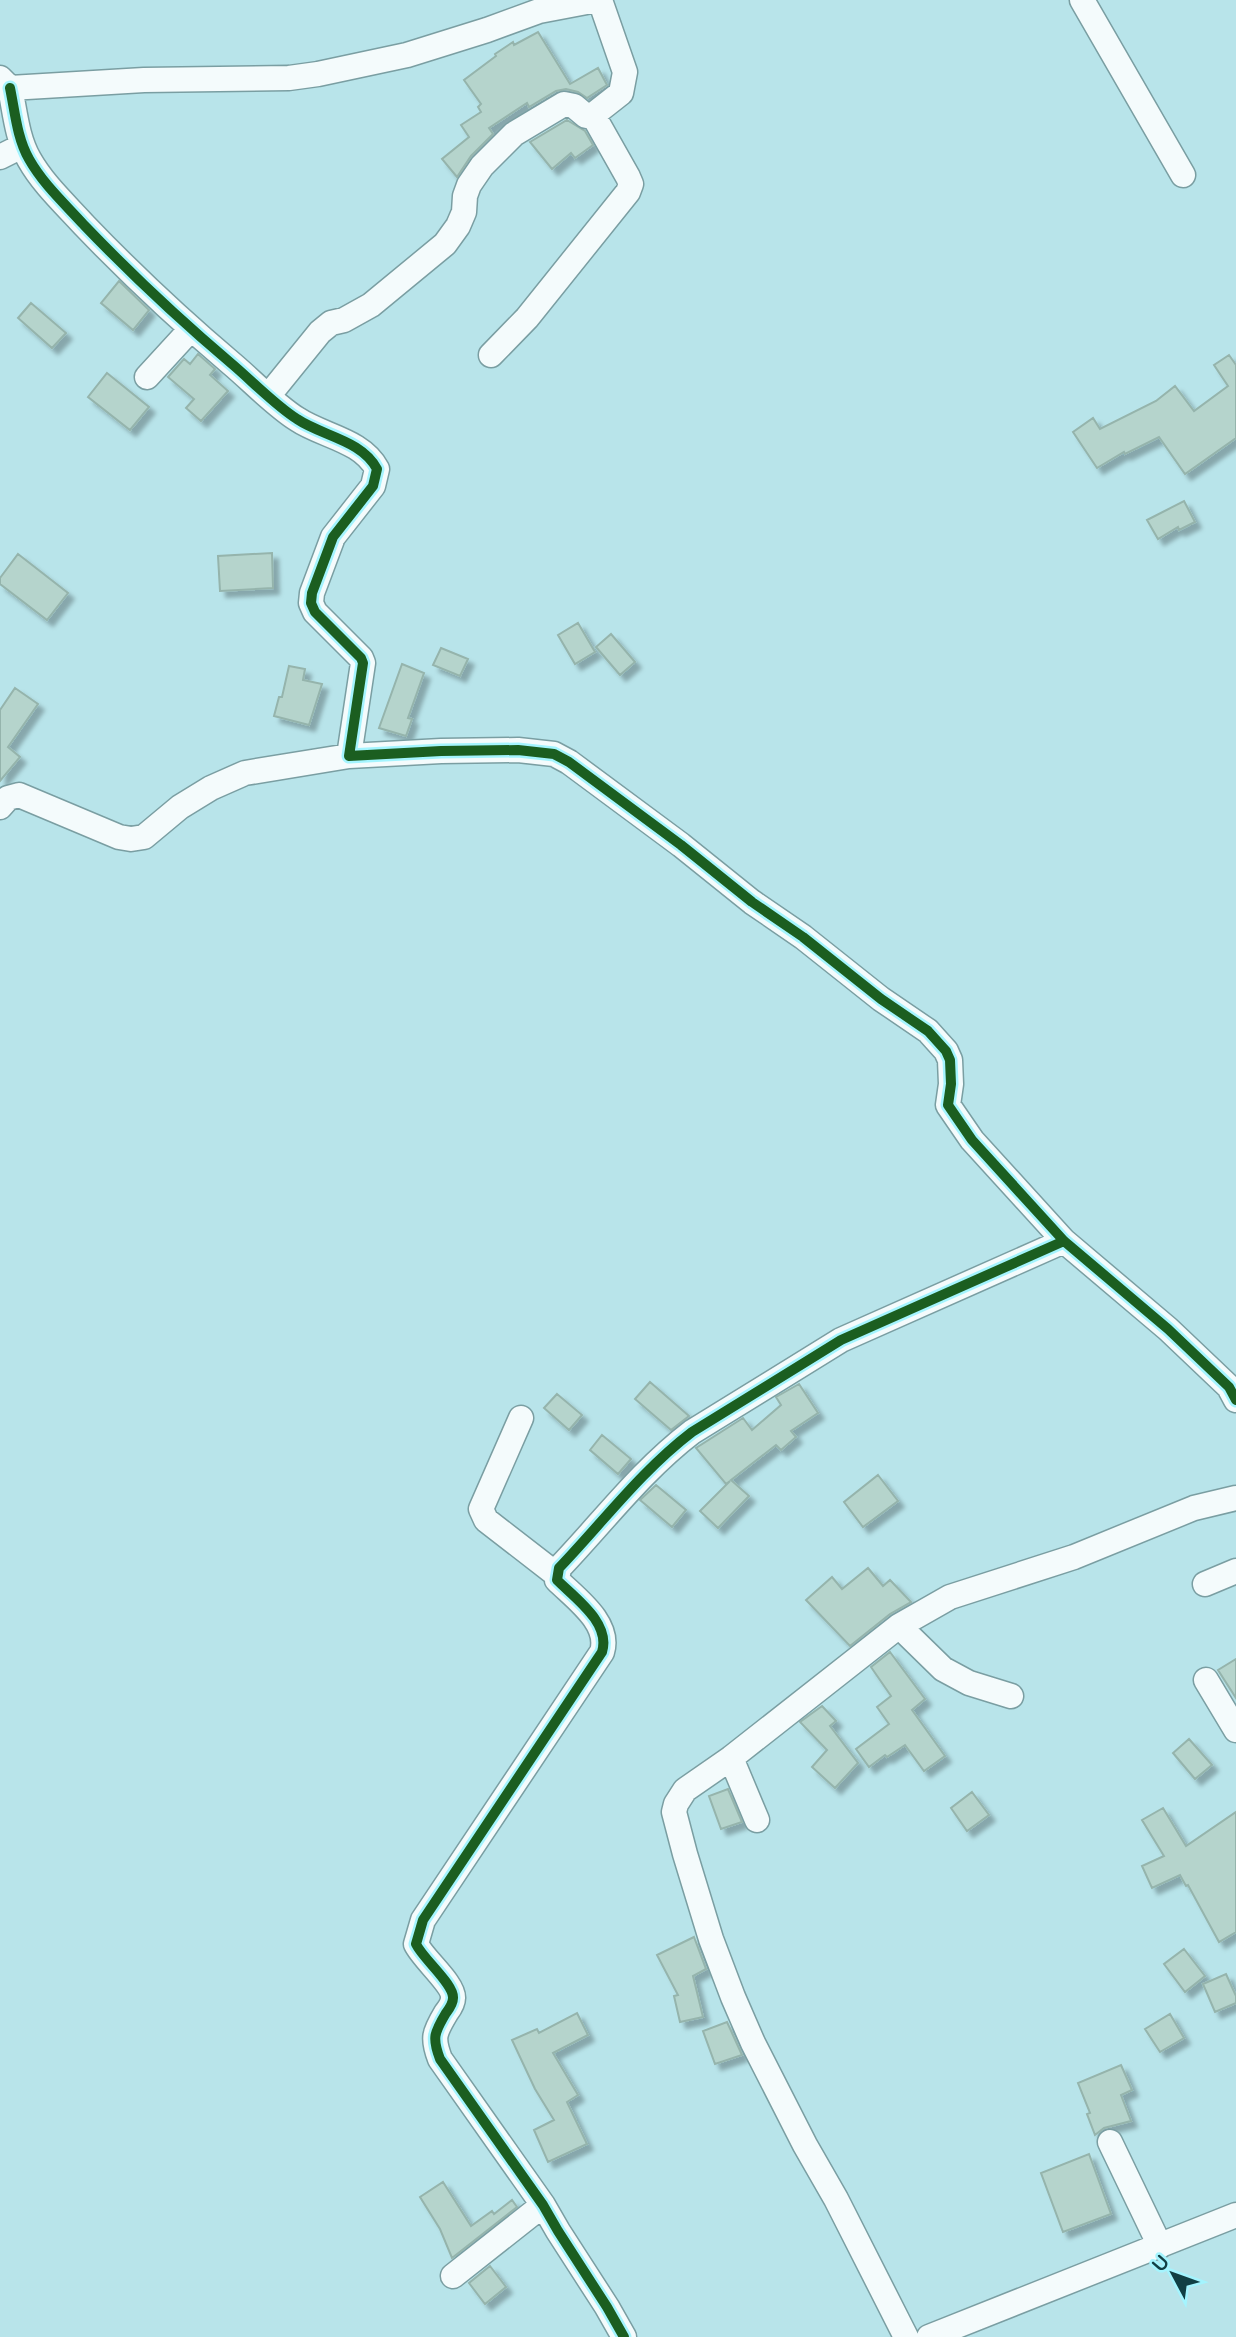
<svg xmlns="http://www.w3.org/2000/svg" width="1236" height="2337" font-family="'Varela Round',sans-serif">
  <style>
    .building { fill: #b5d4cc; stroke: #95b4ac; stroke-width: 2; filter: url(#shadow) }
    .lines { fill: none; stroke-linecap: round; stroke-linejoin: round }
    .minor-casing { stroke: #7a9ea2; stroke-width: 27 }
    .minor { stroke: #f4fbfc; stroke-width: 24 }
    .cycleway-casing { stroke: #a4f4fe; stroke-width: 15 }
    .cycleway { stroke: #1b5e20; stroke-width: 10 }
  </style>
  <defs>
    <filter id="shadow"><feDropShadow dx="6" dy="6" stdDeviation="2" flood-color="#0004"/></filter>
  </defs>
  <rect width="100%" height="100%" fill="#b8e4ea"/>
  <!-- building -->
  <path class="building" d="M538,32L570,84L598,68L607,85L587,98L578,92L566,89L556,91L529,107L527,103L489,128L493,134L471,156L457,177L442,159L469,137L461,125L481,112L478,107L481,104L464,80L496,56L495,54L513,42L514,45Z
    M567,120L585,131L593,145L575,158L571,153L552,169L530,142Z
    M119,281L149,310L133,330L101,303Z
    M31,303L66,333L52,348L18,318Z
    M198,354L215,369L210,375L228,391L201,421L186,408L194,399L168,377L184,359L190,364Z
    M1229,355L1236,365V438L1185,474L1159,437L1125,454L1124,452L1097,468L1073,432L1093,418L1100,429L1156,401L1175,386L1194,411L1228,386L1214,365Z
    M107,373L149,407L130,430L88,397Z
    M1184,501L1195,522L1179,530L1178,527L1158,539L1147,520Z
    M272,553L273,588L220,591L218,556Z
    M18,554L68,593L47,620L0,584V578Z
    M578,623L595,652L575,664L558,635Z
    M611,634L635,662L620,675L596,647Z
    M441,648L468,659L460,676L433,665Z
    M402,664L424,673L408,718L412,719L406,736L379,728Z
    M289,666L305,669L303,680L322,684L309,725L274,716L279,697H282Z
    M15,688L38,704L8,747L20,757L0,781V710Z
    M650,1382L689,1416L671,1430L635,1399Z
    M799,1384L818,1413L791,1431L796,1437L781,1450L776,1445L731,1480L749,1496L718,1528L700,1511L730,1481L726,1484L696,1448L743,1418L752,1430L781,1405L776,1397Z
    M557,1394L582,1415L569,1430L544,1408Z
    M602,1435L631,1459L618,1474L590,1450Z
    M878,1475L898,1501L863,1527L844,1502Z
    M656,1485L686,1510L672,1527L640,1500Z
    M868,1568L883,1586L890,1580L911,1602L890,1614L850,1646L806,1600L832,1577L842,1589Z
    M890,1652L925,1699L912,1710L945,1756L924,1771L905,1745L887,1757L885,1755L869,1767L856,1749L889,1724L877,1707L891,1696L871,1667Z
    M1236,1659V1698L1218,1670Z
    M822,1706L836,1721L830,1726L858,1763L835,1788L812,1767L827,1750L800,1722Z
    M1189,1739L1212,1765L1195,1779L1173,1753Z
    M728,1789L742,1822L721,1829L709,1796Z
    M972,1792L989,1815L967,1831L951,1808Z
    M1163,1808L1186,1846L1236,1812V1932L1219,1942L1188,1885L1186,1886L1180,1875L1152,1888L1142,1866L1164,1856L1142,1820Z
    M694,1937L706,1969L693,1976L703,2017L680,2022L674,1996L678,1995L657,1955Z
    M1184,1949L1205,1976L1185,1992L1164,1964Z
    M1226,1974L1236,1996V2003L1215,2012L1203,1984Z
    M577,2013L588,2035L553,2053L578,2095L567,2102L587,2144L548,2162L534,2130L554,2120L535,2089L512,2040L537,2029L539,2033Z
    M1170,2014L1184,2038L1160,2052L1145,2029Z
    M727,2022L742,2055L715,2064L703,2031Z
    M1121,2065L1132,2090L1121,2095L1131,2121L1104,2128L1095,2135L1087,2114L1090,2113L1078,2083Z
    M1089,2154L1111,2214L1063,2232L1041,2173Z
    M443,2182L471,2226L492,2211L494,2214L512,2200L517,2207L452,2258L440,2229L420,2197Z
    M490,2266L506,2287L485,2304L469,2283Z"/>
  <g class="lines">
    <defs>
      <path id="minor" d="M1082,0L1183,175
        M0,78L10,88L144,80L289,78L318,74L407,55L487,30L539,11L597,0
        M10,88C15,112 17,138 29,159C43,184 65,204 84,225C131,274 180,320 232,364C251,380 276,406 297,419C322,436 362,440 377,469L373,486L333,537L312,593L311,603L315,612L361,658L363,663L349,756L441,751L518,750L554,754L569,762L681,845L752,902L803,937L881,999L928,1031L946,1051L950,1060L951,1084L948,1105L972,1140L1064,1241L1168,1329L1229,1387L1236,1400
        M0,157L22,146
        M491,355L527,318L628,192L631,184L628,177L593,115
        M147,377L191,329
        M269,395L320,332L331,323L344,320L371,305L445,244L458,226L464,212L465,196L469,185L482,166L514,134L564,104L574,106L586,116L593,115L621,93L625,72L600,0
        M0,807L8,798L19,795L119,837L131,839L144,837L180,807L211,788L245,773L349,756
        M521,1418L481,1509L486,1520L557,1575
        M1205,1584L1236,1571
        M899,1626L943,1669L969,1683L1011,1696
        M1206,1680L1236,1730
        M731,1758L757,1820
        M1110,2142L1160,2246
        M453,2276L543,2205
        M624,2337L607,2307L558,2231L543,2205L440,2059C432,2038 434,2033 446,2013C449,2009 453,2004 453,1998C454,1984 423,1959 416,1944L423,1920L602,1652C611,1623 575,1598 557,1580L559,1568C603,1522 641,1471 692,1432L841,1340L1064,1241
        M906,2337L836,2199L805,2145L753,2043L733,1997L711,1939L685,1854L674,1812L676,1804L685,1790L731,1758L899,1626L950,1597L1074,1557L1194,1508L1236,1498
        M929,2337L1236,2215"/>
    </defs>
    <!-- minor casing -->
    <use href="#minor" class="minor-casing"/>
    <!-- minor -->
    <use href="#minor" class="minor"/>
    <defs>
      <path id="cycleway" d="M10,88C15,112 17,138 29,159C43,184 65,204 84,225C131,274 180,320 232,364C251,380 276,406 297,419C322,436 362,440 377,469L373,486L333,537L312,593L311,603L315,612L361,658L363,663L349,756L441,751L518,750L554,754L569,762L681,845L752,902L803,937L881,999L928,1031L946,1051L950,1060L951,1084L948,1105L972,1140L1064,1241L1168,1329L1229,1387L1236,1400
        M624,2337L607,2307L558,2231L543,2205L440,2059C432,2038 434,2033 446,2013C449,2009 453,2004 453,1998C454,1984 423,1959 416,1944L423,1920L602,1652C611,1623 575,1598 557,1580L559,1568C603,1522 641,1471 692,1432L841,1340L1064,1241"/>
    </defs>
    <!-- cycleway casing -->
    <use href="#cycleway" class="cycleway-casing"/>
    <!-- cycleway -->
    <use href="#cycleway" class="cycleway"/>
  </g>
  <!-- north arrow -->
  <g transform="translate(1173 2274) rotate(311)" stroke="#a4f4fe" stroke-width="5" paint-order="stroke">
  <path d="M0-5L12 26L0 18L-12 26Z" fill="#113f44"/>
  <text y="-10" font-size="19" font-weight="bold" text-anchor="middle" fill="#113f44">U</text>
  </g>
</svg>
